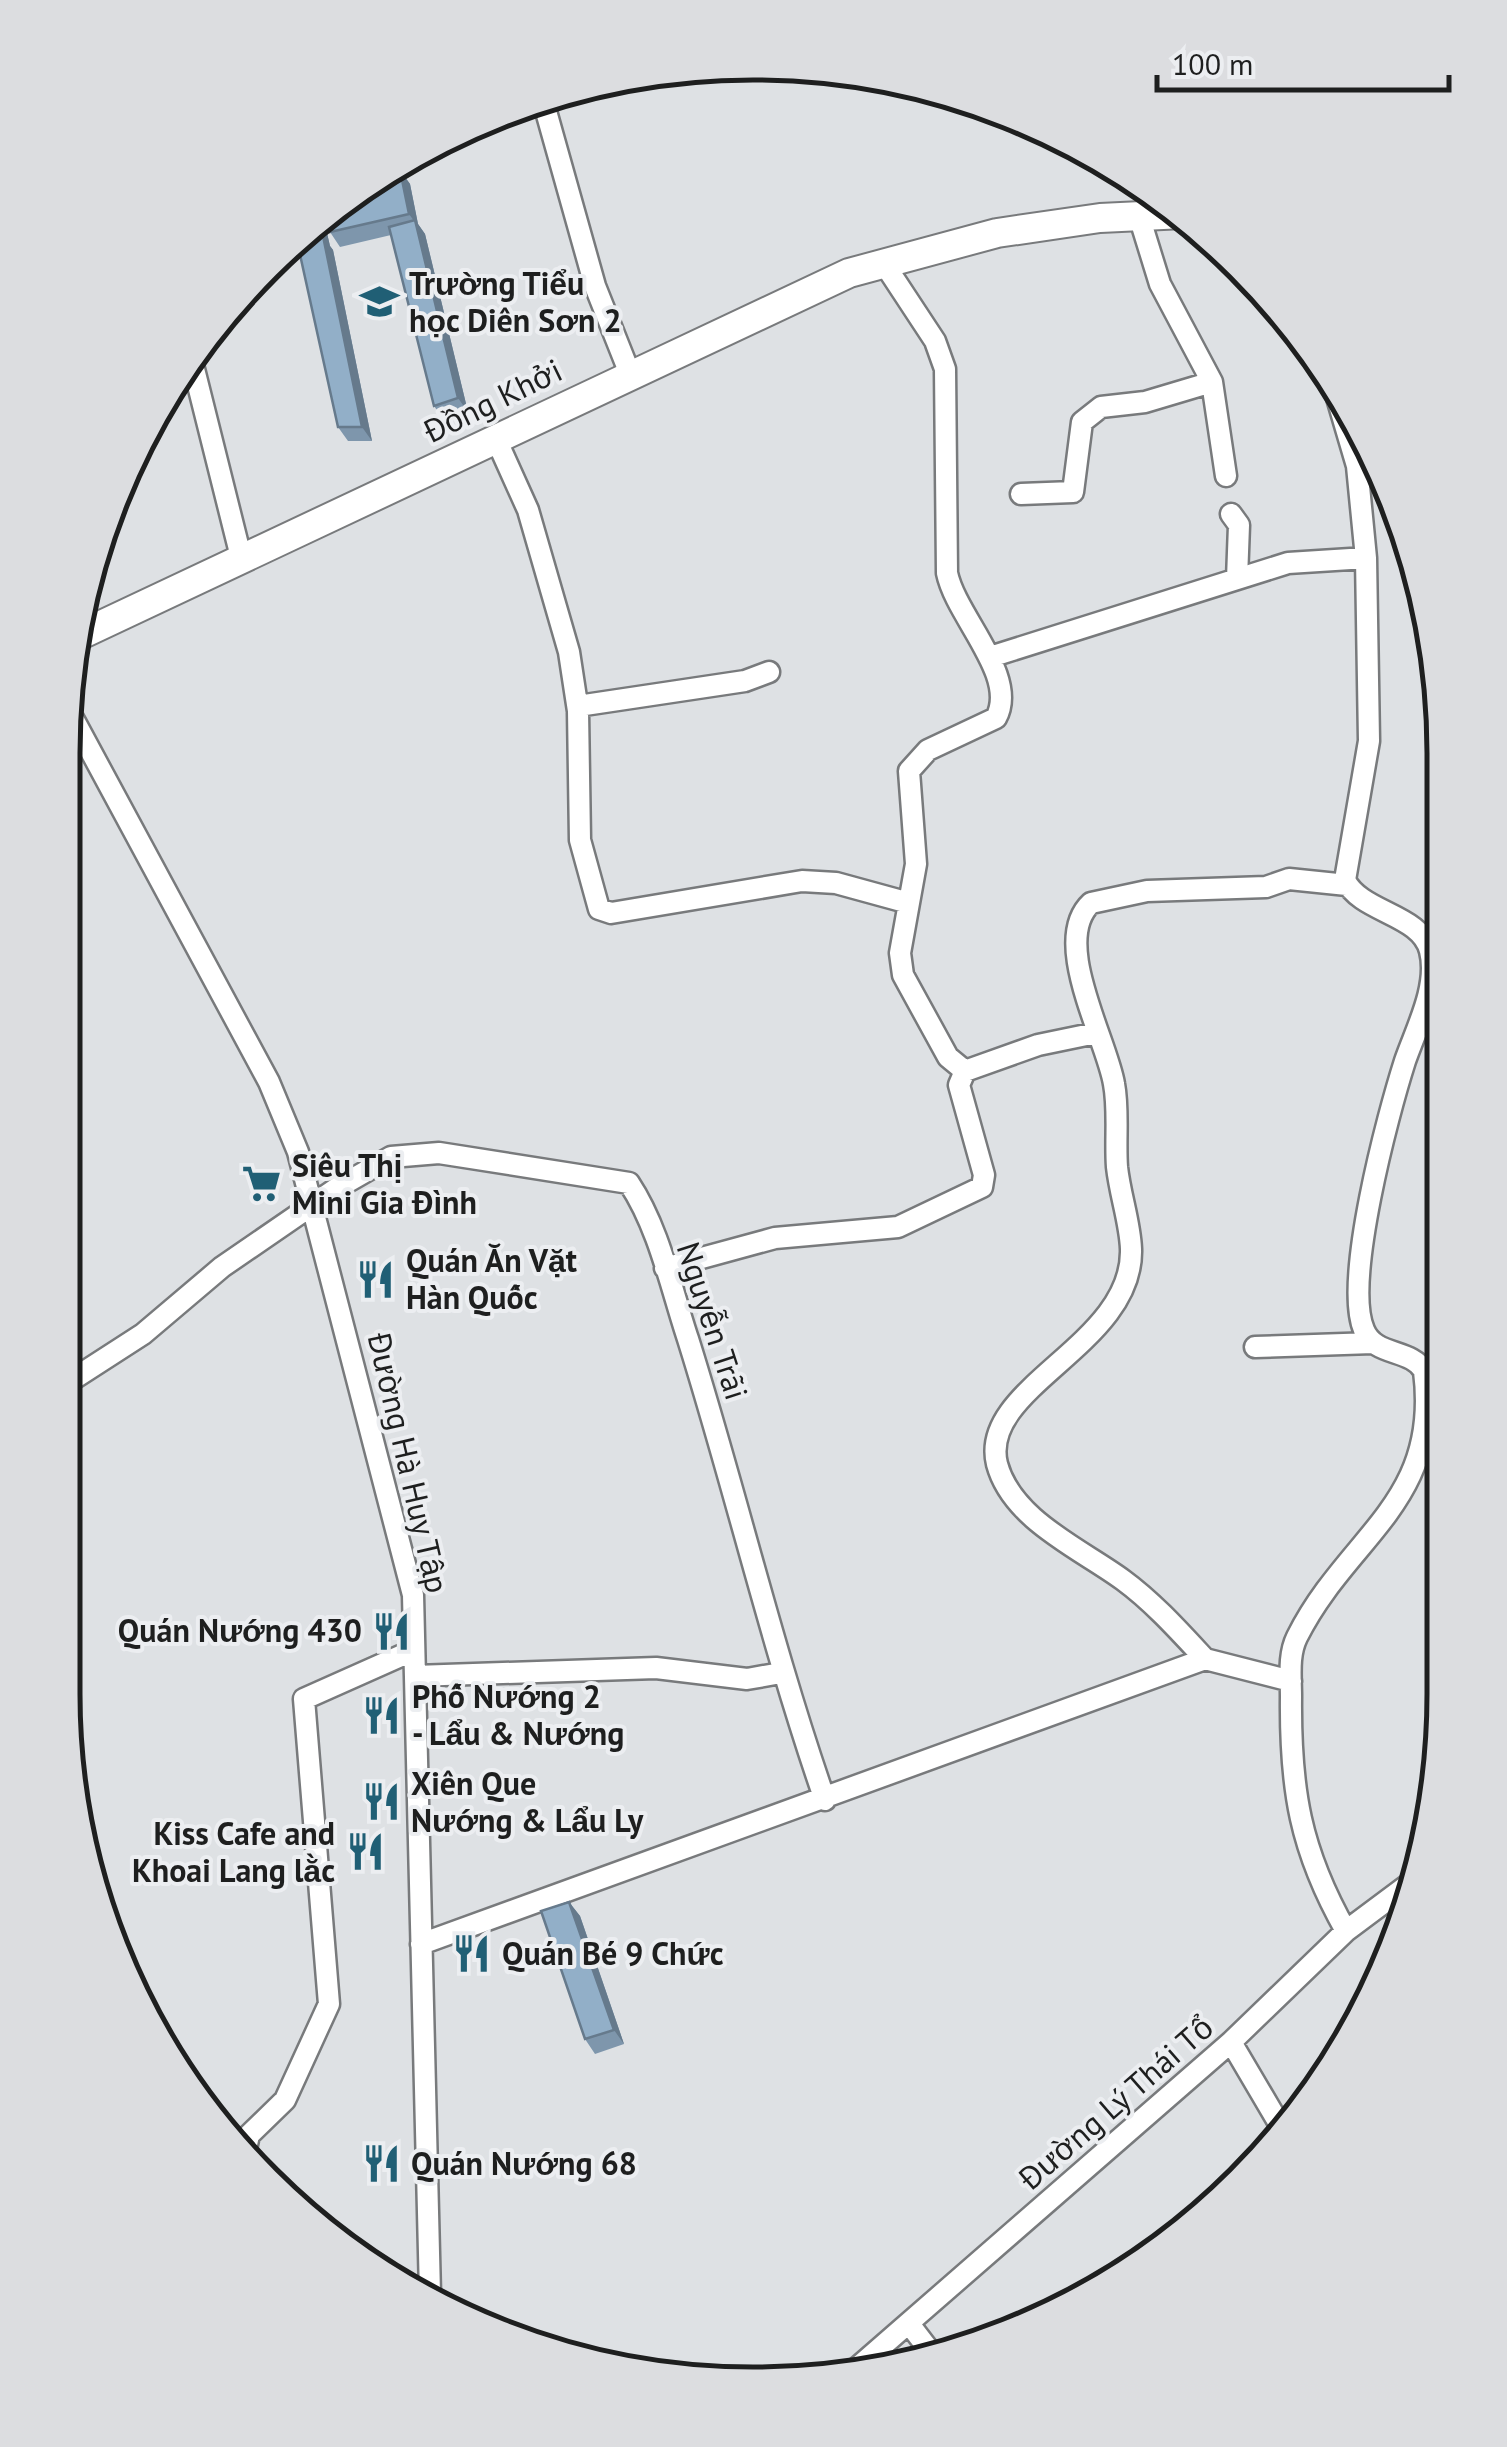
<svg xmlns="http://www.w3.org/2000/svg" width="1507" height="2447" font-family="'PT Sans',sans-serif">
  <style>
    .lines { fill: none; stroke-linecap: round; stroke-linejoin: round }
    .minor-casing { stroke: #787a7c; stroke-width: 25 }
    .major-casing { stroke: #787a7c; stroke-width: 32 }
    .minor { stroke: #fff; stroke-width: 20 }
    .major { stroke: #fff; stroke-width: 28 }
    .wall { fill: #7e96ac }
    .shaded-wall { fill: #667a8c }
    .building { fill: #92afc8; stroke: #667a8c; stroke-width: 2.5 }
    .labels { text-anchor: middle; stroke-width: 8; stroke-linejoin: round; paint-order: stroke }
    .poi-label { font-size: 32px; font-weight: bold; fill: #1e1f1f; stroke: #eceef1; text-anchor: start }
    .street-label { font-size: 32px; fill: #1e1f1f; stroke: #eceef1 }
    .rim { fill: none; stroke: #1e1f1f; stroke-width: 5 }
  </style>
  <rect width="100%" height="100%" fill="#dee1e4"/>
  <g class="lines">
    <defs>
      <path id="minor" d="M542,97L595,286L630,374
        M1139,216L1160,284L1212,382L1226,476
        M883,262L935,341L945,369L947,573C956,617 1019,676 996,718L928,750L909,771L916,864L900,953L903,975L948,1057L965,1071L1038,1045L1096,1033
        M191,357L241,557
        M1332,381L1357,466L1366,558L1369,741L1345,880C1361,913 1421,914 1430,951C1439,986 1416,1029 1405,1061C1388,1114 1343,1282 1364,1330C1375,1357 1411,1348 1424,1371C1441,1503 1348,1535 1297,1637C1288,1655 1291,1677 1291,1697C1290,1789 1300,1850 1346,1931
        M496,439L528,510L569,652L578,711L580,840L599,909L611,913L802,881L836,883L909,903
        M1021,494L1073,492L1082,422L1101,407L1145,402L1212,382
        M1231,514L1239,525L1237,579
        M990,657L1288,563L1366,558
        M578,706L745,681L769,672
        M68,709L269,1082L298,1152L413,1595L430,2294
        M665,1268L775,1238L898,1227L982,1187L984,1175L959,1085L965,1071
        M1255,1347L1373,1343
        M64,1385L143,1334L222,1267L337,1188L391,1157L439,1153L629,1183C659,1228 671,1288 688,1339C736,1492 772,1648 825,1800
        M1205,1659C1179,1631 1153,1602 1123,1580C1081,1549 1012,1520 997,1464C978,1387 1134,1345 1131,1249C1130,1222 1120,1195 1117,1167C1115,1140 1119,1110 1114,1084C1107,1040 1050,941 1091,903L1147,891L1266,887L1289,879L1347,885
        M415,1676L656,1668L747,1679L781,1673
        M421,1944L1205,1659L1291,1681
        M1231,2042L1284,2132
        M245,2154L249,2135L285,2100L329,2004L304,1699L414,1650
        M910,2325L933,2355
        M858,2367L1231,2042L1346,1931L1413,1881"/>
      <path id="major" d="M76,637L849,273L997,233L1100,218L1184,214"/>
    </defs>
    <!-- minor casing -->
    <use href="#minor" class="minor-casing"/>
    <!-- major casing -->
    <use href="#major" class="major-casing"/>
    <!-- minor -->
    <use href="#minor" class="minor"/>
    <!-- major -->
    <use href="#major" class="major"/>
  </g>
  <!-- wall -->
  <path class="wall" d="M400,170L410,184L418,224L425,234L468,412L444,420L434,406L391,235L340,247L330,232Z
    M323,216L330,246L333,250L372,441H348L338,427L299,239Z
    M569,1902L580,1916L624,2044L595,2054L585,2039Z"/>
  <!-- shaded-wall -->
  <path class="shaded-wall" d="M400,170L410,184L418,224L425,234L468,412L458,398L417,225L409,214Z
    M323,216L330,246L333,250L372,441L362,427L323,237L320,233L317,220Z
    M569,1902L580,1916L624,2044L614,2030Z"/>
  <!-- building -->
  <path class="building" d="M400,170L409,214L330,232L326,214L381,175Z
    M317,220L320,233L299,239L298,234Z
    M415,220L458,398L434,406L389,227Z
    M323,236L362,427H338L297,241Z
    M569,1902L614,2030L585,2039L541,1911Z"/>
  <!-- icons -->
  <defs>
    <symbol id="school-bare" viewBox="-9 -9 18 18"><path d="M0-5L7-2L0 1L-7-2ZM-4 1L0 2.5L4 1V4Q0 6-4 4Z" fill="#205f75" stroke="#eceef1" stroke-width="2.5" paint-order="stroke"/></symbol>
    <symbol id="supermarket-bare" viewBox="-9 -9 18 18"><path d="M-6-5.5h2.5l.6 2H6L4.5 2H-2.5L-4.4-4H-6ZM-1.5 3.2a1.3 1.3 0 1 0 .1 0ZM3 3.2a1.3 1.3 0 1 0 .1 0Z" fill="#205f75" stroke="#eceef1" stroke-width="2.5" paint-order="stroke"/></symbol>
    <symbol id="restaurant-bare" viewBox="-9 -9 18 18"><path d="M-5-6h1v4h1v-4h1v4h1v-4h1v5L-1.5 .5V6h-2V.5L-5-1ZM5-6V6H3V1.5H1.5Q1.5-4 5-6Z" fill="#205f75" stroke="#eceef1" stroke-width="2.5" paint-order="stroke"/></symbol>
  </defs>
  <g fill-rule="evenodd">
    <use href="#school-bare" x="352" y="274" width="55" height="55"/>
    <use href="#supermarket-bare" x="234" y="1156" width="55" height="55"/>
    <use href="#restaurant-bare" x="348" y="1252" width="55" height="55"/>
    <use href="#restaurant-bare" x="364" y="1604" width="55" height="55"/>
    <use href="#restaurant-bare" x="354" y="1688" width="55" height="55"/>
    <use href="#restaurant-bare" x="354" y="1774" width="55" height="55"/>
    <use href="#restaurant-bare" x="338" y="1824" width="55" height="55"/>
    <use href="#restaurant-bare" x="444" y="1926" width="55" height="55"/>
    <use href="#restaurant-bare" x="354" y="2136" width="55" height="55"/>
  </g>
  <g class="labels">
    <!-- poi labels -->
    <g class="poi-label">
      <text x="409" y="295">Trường Tiểu<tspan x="409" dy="37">học Diên Sơn 2</tspan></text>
      <text x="292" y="1177">Siêu Thị<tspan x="292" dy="37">Mini Gia Đình</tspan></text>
      <text x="406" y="1272">Quán Ăn Vặt<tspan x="406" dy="37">Hàn Quốc</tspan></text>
      <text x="362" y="1642" text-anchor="end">Quán Nướng 430</text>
      <text x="412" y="1708">Phố Nướng 2<tspan x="412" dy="37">- Lẩu &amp; Nướng</tspan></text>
      <text x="411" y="1795">Xiên Que<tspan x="411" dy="37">Nướng &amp; Lẩu Ly</tspan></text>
      <text x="335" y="1845" text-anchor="end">Kiss Cafe and<tspan x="335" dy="37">Khoai Lang lằc</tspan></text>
      <text x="502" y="1965">Quán Bé 9 Chức</text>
      <text x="411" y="2175">Quán Nướng 68</text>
    </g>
    <!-- street labels -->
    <g class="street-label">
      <text transform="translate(493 401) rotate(-26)" y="11">Đồng Khởi</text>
      <text transform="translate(712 1321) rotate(72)" y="11">Nguyễn Trãi</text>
      <text transform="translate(408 1463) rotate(77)" y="11">Đường Hà Huy Tập</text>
      <text transform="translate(1116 2103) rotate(-41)" y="11">Đường Lý Thái Tổ</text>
    </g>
  </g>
  <!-- crop -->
  <path d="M0 0H1507V2447H0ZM753 80H754A673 673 0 0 1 1427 753V1694A673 673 0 0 1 754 2367H753A673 673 0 0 1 80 1694V753A673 673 0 0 1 753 80Z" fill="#dcdde0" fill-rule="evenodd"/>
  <path class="rim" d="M753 80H754A673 673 0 0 1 1427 753V1694A673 673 0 0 1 754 2367H753A673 673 0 0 1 80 1694V753A673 673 0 0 1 753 80Z"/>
  <!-- scale -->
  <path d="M1157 75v15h292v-15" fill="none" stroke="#1e1f1f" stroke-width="5"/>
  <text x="1172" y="75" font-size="30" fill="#1e1f1f" stroke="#eceef1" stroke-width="8" paint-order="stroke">100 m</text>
</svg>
